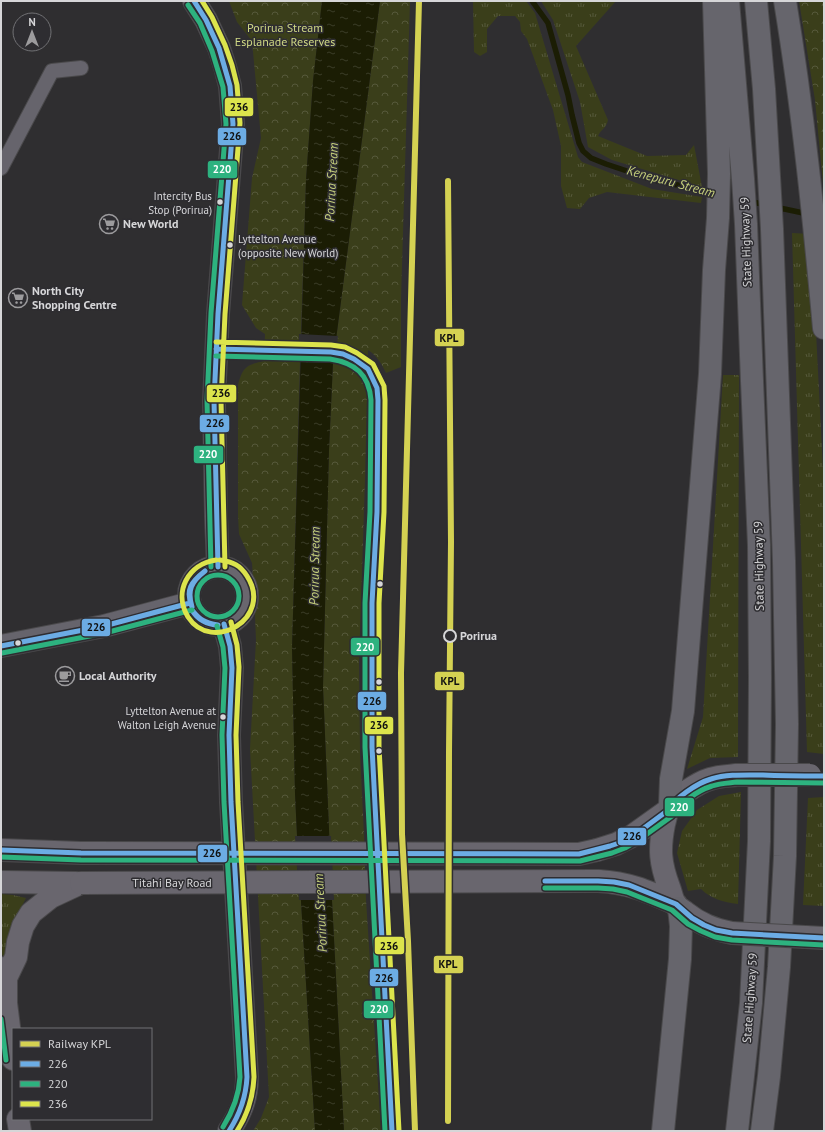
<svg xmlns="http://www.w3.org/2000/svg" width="825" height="1132" font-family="'PT Sans',sans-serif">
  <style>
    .grass { fill: url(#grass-tufts) }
    .park { fill: url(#park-crowns) }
    .water { fill: url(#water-ripples) }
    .pier { fill: #2f2e30 }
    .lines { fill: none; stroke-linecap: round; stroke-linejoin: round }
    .stream { stroke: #1b1d04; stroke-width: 5.5 }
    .pedestrian-casing { stroke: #4a494b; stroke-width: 16 }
    .tertiary-casing { stroke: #4a494b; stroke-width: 24 }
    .secondary-casing { stroke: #4a494b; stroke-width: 24 }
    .primary-casing { stroke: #4a494b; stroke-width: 24 }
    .pedestrian { stroke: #66646c; stroke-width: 14 }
    .tertiary { stroke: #66646c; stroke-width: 22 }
    .secondary { stroke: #69666e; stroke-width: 22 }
    .primary { stroke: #66656c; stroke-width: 22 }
    .secondary-bridge-casing { stroke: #4a494b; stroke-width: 24; stroke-linecap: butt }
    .secondary-bridge { stroke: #69666e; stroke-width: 22 }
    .bus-1-casing { stroke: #2e2d31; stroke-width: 8 }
    .bus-2-casing { stroke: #2e2d31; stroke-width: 8 }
    .bus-3-casing { stroke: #2e2d31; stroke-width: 8 }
    .bus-1 { stroke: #6cace4; stroke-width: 5 }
    .bus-2 { stroke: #2db27f; stroke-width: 5 }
    .bus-3 { stroke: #dce44c; stroke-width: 5 }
    .rail-1-casing { stroke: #2e2d31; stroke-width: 9 }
    .rail-1 { stroke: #d4d152; stroke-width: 6 }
    .bus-dot { fill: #d6d6d8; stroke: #2e2d31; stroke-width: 1.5 }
    .stop-dot { fill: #2e2d31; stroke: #d6d6d8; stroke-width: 2 }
    .labels { text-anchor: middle; stroke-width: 3; stroke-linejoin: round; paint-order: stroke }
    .bus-label { font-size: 11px; fill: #d6d6d8; stroke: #2e2d31; text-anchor: end }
    .park-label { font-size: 12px; fill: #cfd884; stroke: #2e2d31 }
    .poi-label { font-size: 12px; font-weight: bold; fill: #d6d6d8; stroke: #2e2d31; text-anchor: start }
    .street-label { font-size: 12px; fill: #d6d6d8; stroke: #2e2d31 }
    .stop-label { font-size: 12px; font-weight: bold; fill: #d6d6d8; stroke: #2e2d31; text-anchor: start }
    .water-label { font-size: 13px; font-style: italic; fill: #c5cf7b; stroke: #2e2d31 }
    .line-badge { stroke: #2e2d31; stroke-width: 1.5 }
    .badge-label { font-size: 11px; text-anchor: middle; font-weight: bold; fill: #fff }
    .pale-badge-label { font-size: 11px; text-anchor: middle; font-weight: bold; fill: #111 }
  </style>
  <defs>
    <pattern id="grass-tufts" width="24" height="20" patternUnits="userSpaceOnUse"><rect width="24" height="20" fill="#3a3e1a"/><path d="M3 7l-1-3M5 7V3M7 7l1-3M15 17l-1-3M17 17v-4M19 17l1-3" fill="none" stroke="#56593b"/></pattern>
    <pattern id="park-crowns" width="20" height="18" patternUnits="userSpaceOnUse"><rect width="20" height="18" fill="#3a3e1a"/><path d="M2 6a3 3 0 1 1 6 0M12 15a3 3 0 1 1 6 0" fill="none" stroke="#56593b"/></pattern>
    <pattern id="water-ripples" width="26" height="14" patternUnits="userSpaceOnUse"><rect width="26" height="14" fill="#1b1d04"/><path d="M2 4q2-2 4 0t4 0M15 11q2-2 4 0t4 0" fill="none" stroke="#3b3d28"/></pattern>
  </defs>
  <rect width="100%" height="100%" fill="#2f2e30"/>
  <!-- grass -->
  <path class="grass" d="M473,1H526L535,13L578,157L582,162L652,189L702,197L701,203L607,192L589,198L580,209L567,208L561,186V146L553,110L527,39L521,31L520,22L515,16H498L487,29V52L480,56L474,52Z
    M541,1H616L576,46L608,120C606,129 601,129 598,136L647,156L686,155L694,145L702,187L612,160L588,147L580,102L553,20Z
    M792,233L811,234L824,489V754L807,752Z
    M723,375H739L738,757L710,758L687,769L703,717Z
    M741,792L738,904C723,902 711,899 701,889L688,891L677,853L682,831L697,810L719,796Z
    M824,797V906L803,905L808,798Z
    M1,894L13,895L26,898L11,927L9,935L5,959L1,953Z"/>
  <!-- park -->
  <path class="park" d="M229,1H322L313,81L306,180L300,362L292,648L295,794L297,836L315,1131H253L261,1118L269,1097L250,749L256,640L254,593L252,563L239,534L238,516V385C243,366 247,365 264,361L265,334L256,328L242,305L252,178L261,138L252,41L237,22Z
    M380,1H410L401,299V367L386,373C382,364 377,356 368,350L365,479L359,663L360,752L364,836L366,900L381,1131H344L332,900L323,687L329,450L333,363Z
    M799,1H824V194L815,100Z"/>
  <!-- water -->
  <path class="water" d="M322,1H380L333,363L329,450L323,687L332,900L344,1131H315L297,836L295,794L292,648L306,180L313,81Z"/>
  <!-- pier -->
  <path class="pier" d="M299,334L338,336L335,363L298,362Z
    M295,836H331L334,900H299Z"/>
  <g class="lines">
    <!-- stream -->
    <path class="stream" d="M532,1L548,23L568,95L572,115L579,143L583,151L591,158L606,164L630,172L650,179L714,193
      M748,201L767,205
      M775,207L808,214"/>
    <defs>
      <path id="pedestrian" d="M1,168L52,71L81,68"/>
      <path id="tertiary" d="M1,646L104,626L190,603"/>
      <path id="secondary" d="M194,1L206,20L219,48L225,67L230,86L233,124L218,314L214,401L216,516L218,567
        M189 596a29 29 0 1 1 58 0a29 29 0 1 1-58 0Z
        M224,624L230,646L232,668L229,735L231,802L247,1077C247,1098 241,1113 229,1131
        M1,850L81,853
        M597,850L616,844L632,836L667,811
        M598,881C630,883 647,891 676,904
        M1,882L76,883
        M732,933C713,929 700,924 685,912C682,910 677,907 675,904C672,899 671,892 669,887C660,863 659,849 664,824C666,818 666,811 670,807C678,796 697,783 710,779C719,776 728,776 737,775
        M805,937L824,938
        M1,968L6,978V1003L13,1059
        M6,978L16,957L18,942L23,926L31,913L51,897L81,883
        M18,1119L20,1131"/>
      <path id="primary" d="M728,1L743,179L746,224L752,381L759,545L760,679L759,841L751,1003L737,1131
        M756,1L764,89L772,229L784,561L787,724L785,856L779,967L769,1076L762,1131
        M785,1C803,110 814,219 824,328
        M670,806L671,779L683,711L710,374L714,270L718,218L719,174L714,1
        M663,1131L680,959L681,926L679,908"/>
    </defs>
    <!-- pedestrian casing -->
    <use href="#pedestrian" class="pedestrian-casing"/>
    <!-- tertiary casing -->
    <use href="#tertiary" class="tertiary-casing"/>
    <!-- secondary casing -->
    <use href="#secondary" class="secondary-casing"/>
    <!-- primary casing -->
    <use href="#primary" class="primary-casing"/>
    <!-- pedestrian -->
    <use href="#pedestrian" class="pedestrian"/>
    <!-- tertiary -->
    <use href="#tertiary" class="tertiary"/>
    <!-- secondary -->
    <use href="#secondary" class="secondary"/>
    <!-- primary -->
    <use href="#primary" class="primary"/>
    <defs>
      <path id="secondary-bridge" d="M737,775H810
        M81,853L579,854L597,850
        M81,883L598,881
        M732,933L805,937"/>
    </defs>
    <!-- secondary-bridge casing -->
    <use href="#secondary-bridge" class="secondary-bridge-casing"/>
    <!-- secondary-bridge -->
    <use href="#secondary-bridge" class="secondary-bridge"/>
    <defs>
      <path id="bus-1" d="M194,1L206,20L219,48L230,86L233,124L218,314L214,401L218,567
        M216,349L331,352L343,354L354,359L368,369L377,388L378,400L377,512L372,603V747L392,1131
        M192,607C185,590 191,582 205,571
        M192,607C187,590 191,582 205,571
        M192,610C200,620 205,623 218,625
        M192,610C197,619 207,625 218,625
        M224,624L230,646L232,668L229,735L231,802L247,1077C246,1097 240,1114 229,1131
        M1,646L104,626L190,603
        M1,850L81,853L579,854L610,846L622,842L636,834L667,811C674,799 697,783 711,779C727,774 745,775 763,775C783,776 804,776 824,776
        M545,881H598L614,882L629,885L676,904L692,918L704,925L716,930L732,933L824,938"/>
      <path id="bus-2" d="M188,5L200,23L212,51L223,87L226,124L211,313L207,401L211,567
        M216,356L330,359C355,363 369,374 371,400L370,512L365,603V747L385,1131
        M197 596a21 21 0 1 1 42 0a21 21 0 1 1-42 0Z
        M217,626L223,647L225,668L222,735L224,802L240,1077C239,1096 233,1111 223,1127
        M2,653L105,633L192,610
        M1,857L81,860L580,861L612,853L625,848L640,839L672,816C681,803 696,791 712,786C720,783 729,783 737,782L824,783
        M545,888H598L613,889L627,892L672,910L688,924L701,931L715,937L732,940L824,945
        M1,1019L6,1060"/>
      <path id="bus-3" d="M202,1L212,17L225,45L232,65L237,85L240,123L225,314L221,401L225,567
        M216,342L331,345L345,347L357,353L373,364L384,386L385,400L384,512L379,603V747L399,1131
        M216,560C188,564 173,592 188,617C212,654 274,618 247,576C240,565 233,562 220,560
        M231,622L237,645L239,667L236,735L238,802L254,1077C253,1097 248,1114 237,1131"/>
    </defs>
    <!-- bus-1 casing -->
    <use href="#bus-1" class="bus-1-casing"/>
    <!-- bus-2 casing -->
    <use href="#bus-2" class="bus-2-casing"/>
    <!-- bus-3 casing -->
    <use href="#bus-3" class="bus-3-casing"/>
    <!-- bus-1 -->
    <use href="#bus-1" class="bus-1"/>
    <!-- bus-2 -->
    <use href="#bus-2" class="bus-2"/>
    <!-- bus-3 -->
    <use href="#bus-3" class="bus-3"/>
    <defs>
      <path id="rail-1" d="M448,181L451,542L449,752L448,1121
        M415,1131L408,941L402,834L401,673L419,1"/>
    </defs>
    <!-- rail-1 casing -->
    <use href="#rail-1" class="rail-1-casing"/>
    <!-- rail-1 -->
    <use href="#rail-1" class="rail-1"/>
  </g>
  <!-- icons -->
  <defs>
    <symbol id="supermarket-ring" viewBox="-11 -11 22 22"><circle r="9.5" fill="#2e2d31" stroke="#9c9b9d" stroke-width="1.5"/><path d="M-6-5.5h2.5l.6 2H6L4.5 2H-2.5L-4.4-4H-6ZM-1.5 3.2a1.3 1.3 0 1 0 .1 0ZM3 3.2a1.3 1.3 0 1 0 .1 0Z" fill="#9c9b9d"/></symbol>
    <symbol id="cafe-ring" viewBox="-11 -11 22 22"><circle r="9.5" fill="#2e2d31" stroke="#9c9b9d" stroke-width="1.5"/><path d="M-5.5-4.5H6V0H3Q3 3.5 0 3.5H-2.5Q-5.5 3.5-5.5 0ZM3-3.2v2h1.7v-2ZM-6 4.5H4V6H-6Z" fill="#9c9b9d"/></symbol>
  </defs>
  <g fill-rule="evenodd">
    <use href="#supermarket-ring" x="98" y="213" width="22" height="22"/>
    <use href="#supermarket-ring" x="7" y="287" width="22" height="22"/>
    <use href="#cafe-ring" x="54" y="665" width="22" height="22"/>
  </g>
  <!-- markers -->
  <g class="bus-dot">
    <circle cx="220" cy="202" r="3.5"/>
    <circle cx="230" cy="245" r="3.5"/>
    <circle cx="380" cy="584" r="3.5"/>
    <circle cx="18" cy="643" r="3.5"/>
    <circle cx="379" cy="682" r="3.5"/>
    <circle cx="223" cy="717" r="3.5"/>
    <circle cx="379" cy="751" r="3.5"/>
  </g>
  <circle class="stop-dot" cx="450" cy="636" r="6"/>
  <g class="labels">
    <!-- bus labels -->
    <g class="bus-label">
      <text x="212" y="200">Intercity Bus<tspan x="212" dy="14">Stop (Porirua)</tspan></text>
      <text x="238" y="243" text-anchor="start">Lyttelton Avenue<tspan x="238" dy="14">(opposite New World)</tspan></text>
      <text x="216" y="715">Lyttelton Avenue at<tspan x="216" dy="14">Walton Leigh Avenue</tspan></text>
    </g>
    <!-- park labels -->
    <g class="park-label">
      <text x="285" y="32">Porirua Stream<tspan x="285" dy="14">Esplanade Reserves</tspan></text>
    </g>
    <!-- poi labels -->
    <g class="poi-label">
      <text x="123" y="228">New World</text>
      <text x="32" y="295">North City<tspan x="32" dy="14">Shopping Centre</tspan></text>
      <text x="79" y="680">Local Authority</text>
    </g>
    <!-- street labels -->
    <g class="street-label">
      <text transform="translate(746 242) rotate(-92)" y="4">State Highway 59</text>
      <text transform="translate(759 566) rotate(-91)" y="4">State Highway 59</text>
      <text x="172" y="887">Titahi Bay Road</text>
      <text transform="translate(750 998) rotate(-86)" y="4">State Highway 59</text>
    </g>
    <!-- stop labels -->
    <g class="stop-label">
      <text x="460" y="640">Porirua</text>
    </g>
    <!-- water labels -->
    <g class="water-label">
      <text transform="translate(671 181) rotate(15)" y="5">Kenepuru Stream</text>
      <text transform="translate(331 182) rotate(-87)" y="5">Porirua Stream</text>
      <text transform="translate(314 566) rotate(-89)" y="5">Porirua Stream</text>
      <text transform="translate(320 913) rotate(-93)" y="5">Porirua Stream</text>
    </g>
  </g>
  <g class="line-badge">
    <rect x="224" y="97" width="30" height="20" rx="4" fill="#dce44c"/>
    <rect x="217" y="127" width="30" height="19" rx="4" fill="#6cace4"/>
    <rect x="207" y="160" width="31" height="19" rx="4" fill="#2db27f"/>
    <rect x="434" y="328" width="31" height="19" rx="4" fill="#d4d152"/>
    <rect x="206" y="384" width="31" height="19" rx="4" fill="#dce44c"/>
    <rect x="199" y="414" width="31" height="19" rx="4" fill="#6cace4"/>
    <rect x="193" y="445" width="31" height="19" rx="4" fill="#2db27f"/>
    <rect x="81" y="618" width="30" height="19" rx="4" fill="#6cace4"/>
    <rect x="350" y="637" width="30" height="19" rx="4" fill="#2db27f"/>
    <rect x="434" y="671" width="31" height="20" rx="4" fill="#d4d152"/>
    <rect x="357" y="691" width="30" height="20" rx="4" fill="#6cace4"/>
    <rect x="364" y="716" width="30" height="19" rx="4" fill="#dce44c"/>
    <rect x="664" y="797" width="31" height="20" rx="4" fill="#2db27f"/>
    <rect x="617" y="827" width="30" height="19" rx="4" fill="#6cace4"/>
    <rect x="197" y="844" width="31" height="19" rx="4" fill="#6cace4"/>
    <rect x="374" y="936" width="31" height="19" rx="4" fill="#dce44c"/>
    <rect x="433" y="955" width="31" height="19" rx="4" fill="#d4d152"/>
    <rect x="369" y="968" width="30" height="19" rx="4" fill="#6cace4"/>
    <rect x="363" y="1000" width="31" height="19" rx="4" fill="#2db27f"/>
  </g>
  <g class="badge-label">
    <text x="222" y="173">220</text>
    <text x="208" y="458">220</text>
    <text x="365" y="651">220</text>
    <text x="679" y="811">220</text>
    <text x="379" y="1013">220</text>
  </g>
  <g class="pale-badge-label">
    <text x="239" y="111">236</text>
    <text x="232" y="140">226</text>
    <text x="449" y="342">KPL</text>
    <text x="221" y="397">236</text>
    <text x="215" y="427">226</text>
    <text x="96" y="631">226</text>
    <text x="450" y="685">KPL</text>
    <text x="372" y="705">226</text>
    <text x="379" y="729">236</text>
    <text x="632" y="840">226</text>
    <text x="212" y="857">226</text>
    <text x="389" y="950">236</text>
    <text x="448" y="968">KPL</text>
    <text x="384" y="982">226</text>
  </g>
  <!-- border -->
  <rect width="825" height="1132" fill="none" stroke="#d6d6d8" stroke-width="4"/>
  <!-- legend -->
  <rect x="12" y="1028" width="140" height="92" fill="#2e2d31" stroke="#717174"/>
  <rect x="20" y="1041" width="20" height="6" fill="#d4d152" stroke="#717174"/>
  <text x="48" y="1048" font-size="12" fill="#d6d6d8">Railway KPL</text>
  <rect x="20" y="1061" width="20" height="6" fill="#6cace4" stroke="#717174"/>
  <text x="48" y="1068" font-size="12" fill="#d6d6d8">226</text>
  <rect x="20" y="1081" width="20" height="6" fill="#2db27f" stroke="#717174"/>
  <text x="48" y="1088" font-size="12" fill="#d6d6d8">220</text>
  <rect x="20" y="1101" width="20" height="6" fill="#dce44c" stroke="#717174"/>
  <text x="48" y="1108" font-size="12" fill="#d6d6d8">236</text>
  <!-- north arrow -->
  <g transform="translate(32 32)"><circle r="19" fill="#2e2d31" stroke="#717174"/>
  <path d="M0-3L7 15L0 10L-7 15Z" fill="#9c9b9d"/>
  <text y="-6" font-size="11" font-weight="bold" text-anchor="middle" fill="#d6d6d8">N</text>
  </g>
</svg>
